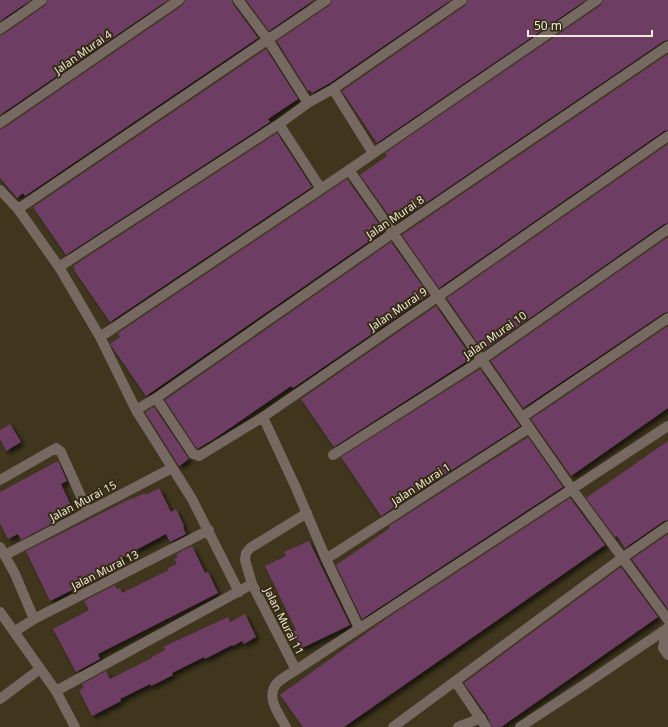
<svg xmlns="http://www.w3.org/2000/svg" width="668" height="727" font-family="'Noto Sans',sans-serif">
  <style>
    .building { fill: #6d3e63; filter: url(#shadow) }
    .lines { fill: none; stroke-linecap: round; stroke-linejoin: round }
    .street { stroke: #756962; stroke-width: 10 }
    .labels { text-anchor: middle; stroke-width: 4; stroke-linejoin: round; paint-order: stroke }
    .street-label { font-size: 11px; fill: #efeada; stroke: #352c13 }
  </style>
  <defs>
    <filter id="shadow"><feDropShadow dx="3.5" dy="3.5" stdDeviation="2" flood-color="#0009"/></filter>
  </defs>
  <rect width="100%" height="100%" fill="#3f361d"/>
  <!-- building -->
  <path class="building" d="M0,0H31L0,21Z
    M48,0H168L0,115V35L4,34L46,5Z
    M185,0H232L233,4L258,38L25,196L23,193L17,198L0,178V129L4,128L183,5Z
    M246,0H314L269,31Z
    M332,0H451L330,83L312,93L310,90L308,91L277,41L330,5Z
    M468,0H586L377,143L342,91L466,5Z
    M603,0H668V40L664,41L395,224L360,175L387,156L385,153L601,5Z
    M266,49L298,99L268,119L270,122L66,255L33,207Z
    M668,54V130L664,131L439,288L402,235Z
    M277,133L312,187L110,322L74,270L75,269L73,266Z
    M668,144V223L664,224L483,351L447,298Z
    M347,179L384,231L146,396L110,344L120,337L118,333Z
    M668,237V312L664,313L523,408L491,361Z
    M391,242L429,295L293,388L291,386L214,439L197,449L165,400Z
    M436,306L472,358L334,447L301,399Z
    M668,326V408L571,476L531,419Z
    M480,369L520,426L381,516L341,457Z
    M154,407L189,459L179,466L145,412Z
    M10,424L21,442L6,451L0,439V430Z
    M528,437L563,487L362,619L336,565L390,528L389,526Z
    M668,441V520L664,521L625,548L617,536L615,537L586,498Z
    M58,461L67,481L61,484L74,512L21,540L18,534L8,539L0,523V492Z
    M159,488L171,512L176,509L184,526L183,527L186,534L170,542L166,534L106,566L110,573L79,589L78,587L50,601L26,551L132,498V499L145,493L146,495Z
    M570,498L605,545L344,727H303L280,695L390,616Z
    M668,534V609L632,559Z
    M309,541L350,625L300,649L292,632L296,630L265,566L286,556L284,552Z
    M192,546L205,573L208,572L218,593L98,654L100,659L76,672L53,629L89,610L84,601L115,585L117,589L120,588L122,593L169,570L168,568L177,564L174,559L178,557L176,554Z
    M621,567L658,617L501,727H492L487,715L464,683Z
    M245,614L256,637L244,644L242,641L233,646L232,645L205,659L204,657L172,673L173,675L151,686L150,684L120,699L121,701L92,716L79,690L84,688L82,684L106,671L110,679L152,658V657L165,650L163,647L228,617L230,622Z"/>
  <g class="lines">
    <!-- street -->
    <path class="street" d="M238,0L268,40L308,103
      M0,29L42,0
      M333,89L373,153
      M0,123L179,0
      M279,124L321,189
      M349,170L572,489L668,620
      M0,190L18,209L59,267L100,337L136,410L192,499L239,592
      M18,209L326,0
      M59,267L279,124L308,103L333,89L462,0
      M100,337L349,170L597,0
      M156,398L193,454L199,456L263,417L446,291L668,136
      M136,410L156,398L387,237L668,46
      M263,417L296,488L326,559L359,628
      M522,417L668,318
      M333,455L471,367L668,229
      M0,480L56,448L61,452L88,512
      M0,547L15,574L34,619
      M5,555L172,468
      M326,559L529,428
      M0,612L56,691L75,727
      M666,629L663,648L668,655
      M14,632L34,619L209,530
      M296,670L252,584L245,560L246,553L250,548L307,513
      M455,681L486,727
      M56,691L252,584
      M0,699L40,669
      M286,727C279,714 265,697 277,683C282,678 290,674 296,670L668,426
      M393,727L622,558L668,526
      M458,727L481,718
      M520,727L584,685L668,628"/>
  </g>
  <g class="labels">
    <!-- street labels -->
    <g class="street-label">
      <text transform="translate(83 52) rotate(-35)" y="4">Jalan Murai 4</text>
      <text transform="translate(395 217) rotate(-34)" y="4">Jalan Murai 8</text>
      <text transform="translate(398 309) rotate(-34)" y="4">Jalan Murai 9</text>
      <text transform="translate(495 335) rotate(-35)" y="4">Jalan Murai 10</text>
      <text transform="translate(421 484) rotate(-33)" y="4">Jalan Murai 1</text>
      <text transform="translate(83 501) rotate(-28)" y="4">Jalan Murai 15</text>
      <text transform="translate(105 570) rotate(-27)" y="4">Jalan Murai 13</text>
      <text transform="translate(284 621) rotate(63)" y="4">Jalan Murai 11</text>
    </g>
  </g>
  <!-- scale -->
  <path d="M528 30v6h124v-6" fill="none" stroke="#efeada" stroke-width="2"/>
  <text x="534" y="30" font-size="12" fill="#efeada" stroke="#352c13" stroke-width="3" paint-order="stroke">50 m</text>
</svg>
